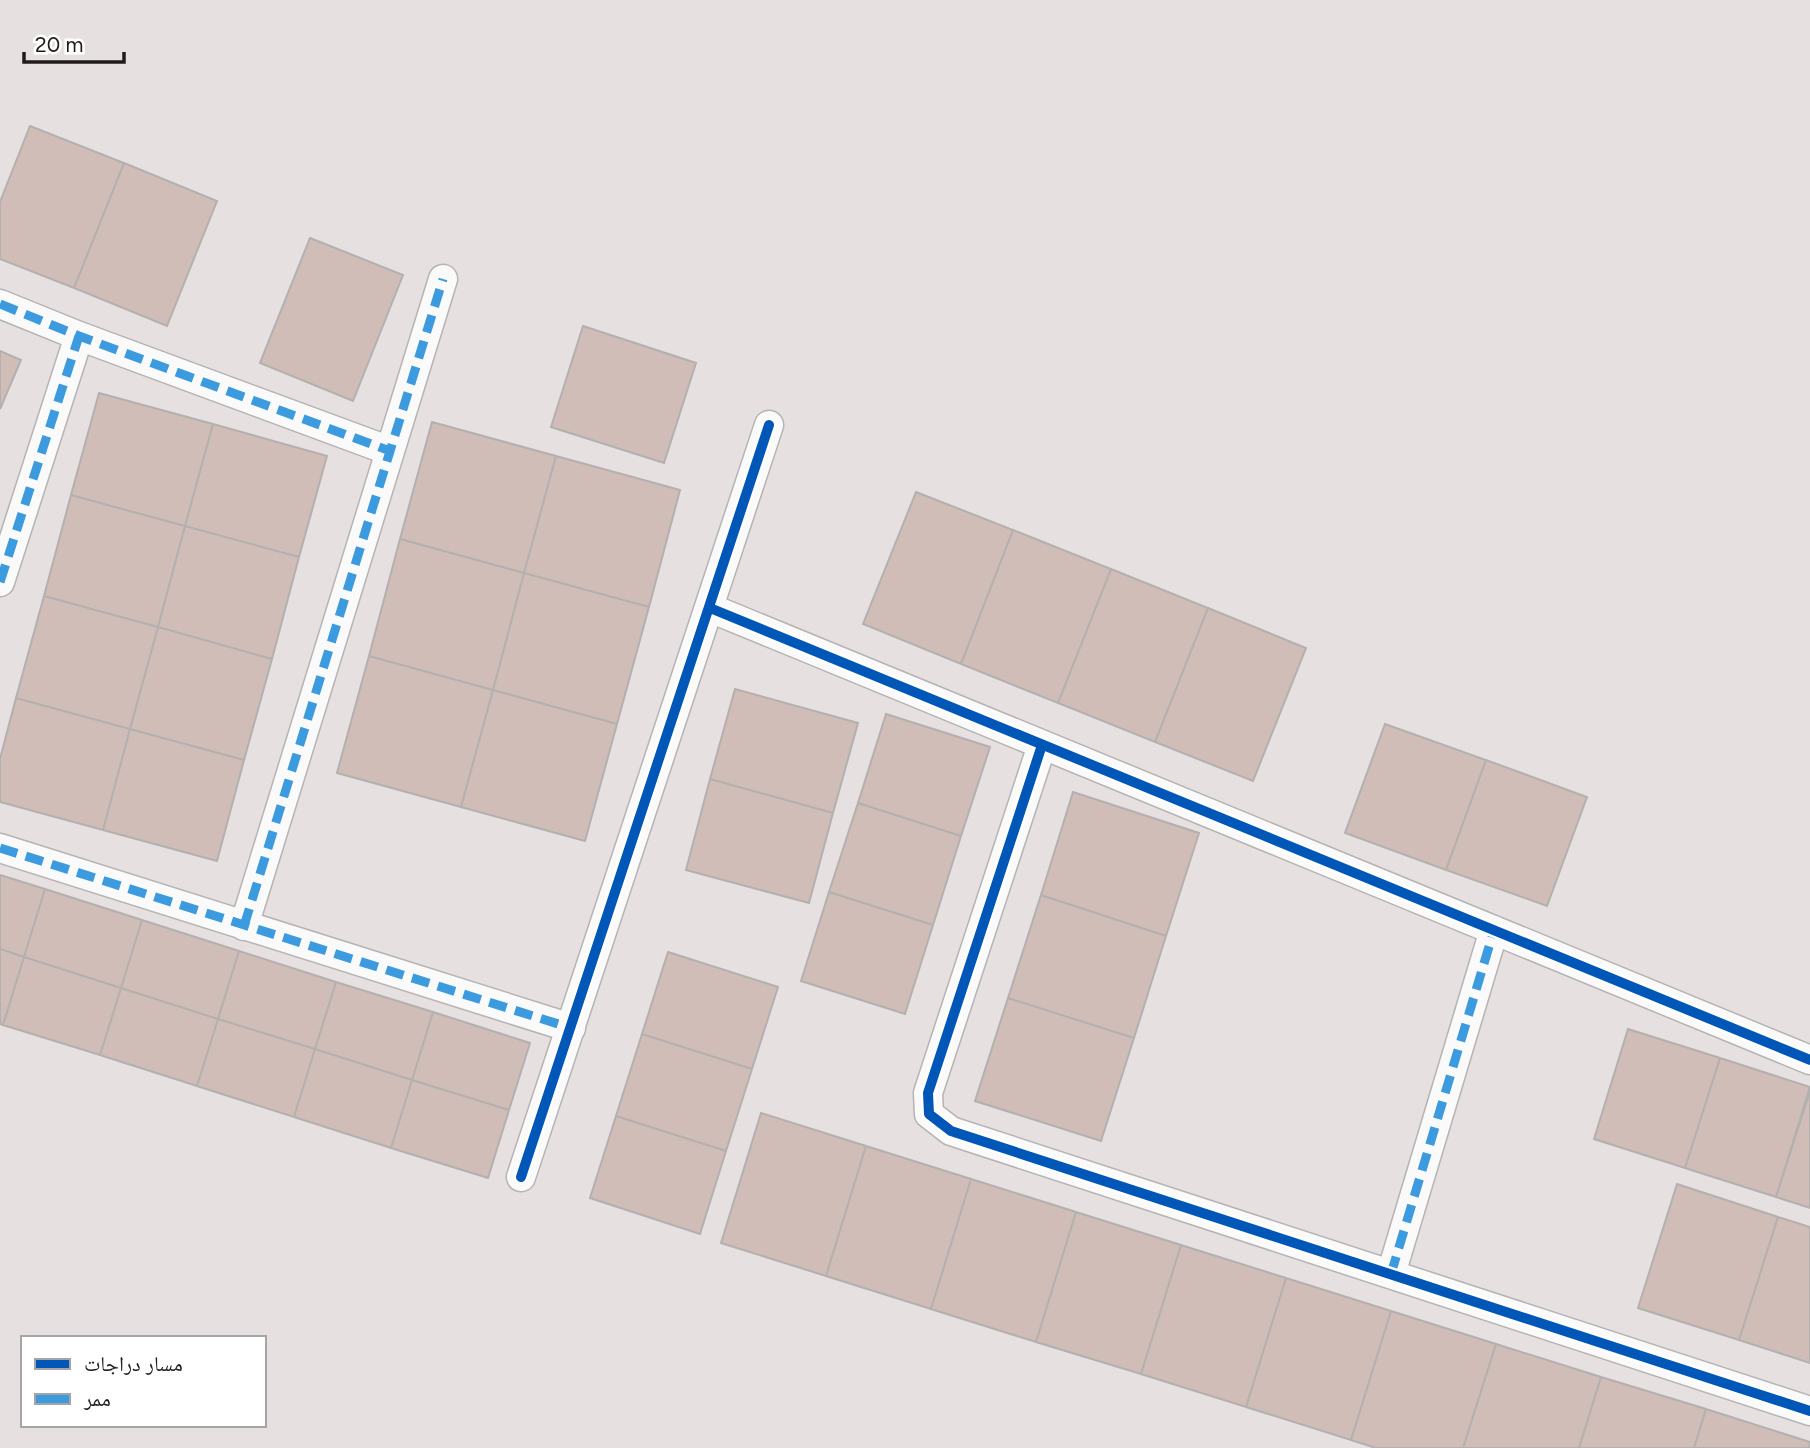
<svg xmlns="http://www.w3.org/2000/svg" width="1810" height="1448" font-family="Figtree,'Noto Naskh Arabic',sans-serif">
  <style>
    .building { fill: #d0bdb7; stroke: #b3b0af; stroke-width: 2 }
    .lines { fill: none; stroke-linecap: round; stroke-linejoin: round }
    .minor-casing { stroke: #b6b3b2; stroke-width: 31 }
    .minor { stroke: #fbfafa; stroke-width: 28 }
    .quiet { stroke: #3c9bdf; stroke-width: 9; stroke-dasharray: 18 9; stroke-linecap: butt }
    .cycleway-casing { stroke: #fff; stroke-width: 15 }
    .cycleway { stroke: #0057b8; stroke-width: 10 }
  </style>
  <rect width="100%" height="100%" fill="#e6e1e0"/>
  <!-- building -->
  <path class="building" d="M30,126L124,163L74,288L0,259V202Z
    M124,163L217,201L167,326L74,288Z
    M310,238L403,275L353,401L260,363Z
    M583,326L696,363L664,463L551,427Z
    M0,351L21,360L0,409Z
    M99,393L213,424L185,526L71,495Z
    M432,422L556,456L524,573L400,539Z
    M213,424L327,456L299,557L185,526Z
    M556,456L680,490L649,607L524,573Z
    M916,492L1013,530L961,664L863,624Z
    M71,495L185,526L158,627L44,596Z
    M185,526L299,557L272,659L158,627Z
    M1013,530L1111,569L1058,703L961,664Z
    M400,539L524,573L493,690L369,656Z
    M1111,569L1208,608L1155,742L1058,703Z
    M524,573L649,607L617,724L493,690Z
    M44,596L158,627L130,729L16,698Z
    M1208,608L1306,648L1253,781L1155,742Z
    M158,627L272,659L244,760L130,729Z
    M369,656L493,690L461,807L337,773Z
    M735,689L858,723L833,813L710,779Z
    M493,690L617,724L585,841L461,807Z
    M16,698L130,729L103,830L0,802V759Z
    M886,714L990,747L961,836L858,803Z
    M1385,724L1486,760L1446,870L1345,833Z
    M130,729L244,760L217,861L103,830Z
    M1486,760L1587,797L1547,906L1446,870Z
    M710,779L833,813L809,903L686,870Z
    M1073,792L1199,833L1166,936L1041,895Z
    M858,803L961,836L933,925L829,892Z
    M0,875L45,889L24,957L0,949Z
    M45,889L142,920L121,988L24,957Z
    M829,892L933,925L905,1014L801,981Z
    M1041,895L1166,936L1134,1038L1008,998Z
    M142,920L239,951L218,1019L121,988Z
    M0,949L24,957L3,1025L0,1024Z
    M239,951L336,982L315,1049L218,1019Z
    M668,952L778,987L752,1069L642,1034Z
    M24,957L121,988L100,1055L3,1025Z
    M336,982L433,1012L412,1080L315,1049Z
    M121,988L218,1019L197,1086L100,1055Z
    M1008,998L1134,1038L1101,1141L975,1101Z
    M433,1012L530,1043L509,1110L412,1080Z
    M218,1019L315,1049L294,1117L197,1086Z
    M1628,1029L1720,1058L1685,1168L1594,1139Z
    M642,1034L752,1069L726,1151L616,1116Z
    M315,1049L412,1080L391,1148L294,1117Z
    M1720,1058L1810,1087L1776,1197L1685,1168Z
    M412,1080L509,1110L488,1178L391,1148Z
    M1810,1091V1208L1776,1197Z
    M761,1113L866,1146L826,1276L721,1243Z
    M616,1116L726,1151L700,1234L590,1198Z
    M866,1146L971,1179L931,1309L826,1276Z
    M971,1179L1076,1212L1036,1342L931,1309Z
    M1677,1184L1778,1217L1739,1340L1638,1308Z
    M1076,1212L1181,1245L1141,1374L1036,1342Z
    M1778,1217L1810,1227V1363L1739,1340Z
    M1181,1245L1286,1278L1246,1407L1141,1374Z
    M1286,1278L1391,1311L1351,1440L1246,1407Z
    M1391,1311L1496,1344L1463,1448H1376L1351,1440Z
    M1496,1344L1601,1377L1579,1448H1463Z
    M1601,1377L1706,1409L1694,1448H1579Z
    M1706,1409L1810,1442L1809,1448H1694Z"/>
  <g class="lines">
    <defs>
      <path id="minor" d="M0,304L79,336L390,451
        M0,582L79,336
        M710,608L1810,1060
        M1042,745L928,1093L929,1114L951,1131L1810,1411
        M0,848L571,1028
        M244,926L443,279
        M521,1177L769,425
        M1391,1274L1494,930"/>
    </defs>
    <!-- minor casing -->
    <use href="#minor" class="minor-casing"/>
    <!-- minor -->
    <use href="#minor" class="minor"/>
    <!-- quiet -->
    <path class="quiet" d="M0,304L79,336L390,451
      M0,582L79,336
      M0,848L571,1028
      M244,926L443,279
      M1391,1274L1494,930"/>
    <defs>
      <path id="cycleway" d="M710,608L1810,1060
        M1042,745L928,1093L929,1114L951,1131L1810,1411
        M521,1177L769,425"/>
    </defs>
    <!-- cycleway casing -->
    <use href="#cycleway" class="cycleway-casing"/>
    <!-- cycleway -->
    <use href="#cycleway" class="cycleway"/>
  </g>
  <!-- legend -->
  <rect x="21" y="1336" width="245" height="91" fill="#ffffff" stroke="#a6a4a4" stroke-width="2"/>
  <rect x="35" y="1359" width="35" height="10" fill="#0057b8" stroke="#a6a4a4" stroke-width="2"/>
  <text x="84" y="1371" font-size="21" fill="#201c1b">مسار دراجات</text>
  <rect x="35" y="1394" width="35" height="10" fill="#3c9bdf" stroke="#a6a4a4" stroke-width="2"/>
  <text x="84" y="1406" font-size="21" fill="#201c1b">ممر</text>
  <!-- scale -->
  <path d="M24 52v10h100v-10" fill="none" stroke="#201c1b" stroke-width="3.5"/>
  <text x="35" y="52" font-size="21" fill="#201c1b" stroke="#ffffff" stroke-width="5" paint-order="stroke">20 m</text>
</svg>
